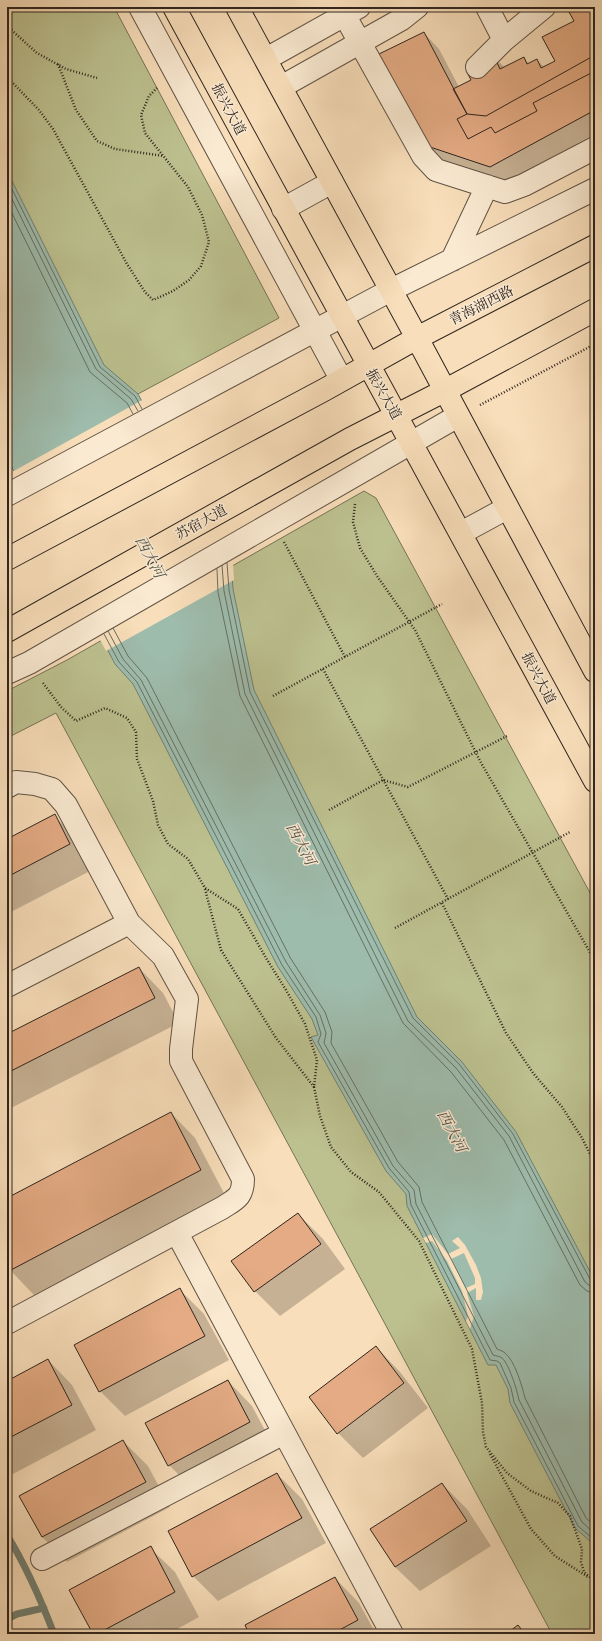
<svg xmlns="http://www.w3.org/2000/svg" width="602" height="1641" font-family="'IM FELL DW Pica','Noto Serif SC',serif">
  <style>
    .green { fill: #bdc190; stroke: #767357 }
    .water { fill: #9ebcac; stroke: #728073 }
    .pier { fill: #f8deba; fill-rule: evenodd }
    .shadow { fill: #0003 }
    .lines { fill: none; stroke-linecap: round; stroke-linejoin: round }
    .shore { stroke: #667065; stroke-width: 1 }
    .stream { stroke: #728073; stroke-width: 7 }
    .building { fill: #e4ab84; stroke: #2f251e }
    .minor-casing { stroke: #615345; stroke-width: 24 }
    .major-casing { stroke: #2f251e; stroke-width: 24 }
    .path { stroke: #2f251e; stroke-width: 2.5; stroke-dasharray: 1 2; stroke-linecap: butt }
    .minor { stroke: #faead2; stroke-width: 22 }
    .major { stroke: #f8deba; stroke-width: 22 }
    .labels { text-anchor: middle; stroke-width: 3; stroke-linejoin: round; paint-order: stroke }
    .street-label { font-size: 14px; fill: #2f251e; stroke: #faead2 }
    .water-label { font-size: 15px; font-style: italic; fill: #505249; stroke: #faead2 }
  </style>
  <rect width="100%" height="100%" fill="#f8deba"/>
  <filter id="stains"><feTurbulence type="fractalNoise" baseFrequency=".005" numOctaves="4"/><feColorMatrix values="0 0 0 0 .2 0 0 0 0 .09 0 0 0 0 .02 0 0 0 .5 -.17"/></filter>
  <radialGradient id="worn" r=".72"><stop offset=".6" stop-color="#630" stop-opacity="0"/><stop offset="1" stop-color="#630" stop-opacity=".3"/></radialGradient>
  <!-- green -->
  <path class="green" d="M7,7H114L279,318L138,394L7,460Z
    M364,491L376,498L595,902V1634H552L56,713L7,738V691L67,660Z"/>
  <!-- water -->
  <path class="water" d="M7,171L104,365L138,394L231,562L233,589L254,690L417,1017L462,1062L516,1132L595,1281V1551L590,1541L575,1528L510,1403L508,1389L496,1365H488L407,1206L406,1194L386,1171L311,1037L318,1035L312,1019L278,967L133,684L115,664L7,458Z"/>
  <!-- pier -->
  <path class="pier" d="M144,399L233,562L234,580L106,651L12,472Z
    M432,1234L448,1254L460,1248L452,1241L458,1237L465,1245L476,1265L481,1278L483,1292L481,1300H476V1288L467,1293L474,1316L470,1329L466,1321L468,1316L462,1291L447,1261L432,1241L426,1243L423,1238ZM464,1253L475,1278V1284L466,1288L451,1259Z"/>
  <!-- shadow -->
  <path class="shadow" d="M582,7H595V134L506,182L443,162L427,146L424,33L439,49L459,87L472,80L494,57L505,68L524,58L529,64L537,60L544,67L556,61Z
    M54,816L79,840L94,869L7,914V840Z
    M139,968L163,993L179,1023L7,1110V1035Z
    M171,1113L195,1138L225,1195L34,1295L10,1270L7,1265V1199Z
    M298,1214L323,1239L345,1269L280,1316L255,1291L233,1261Z
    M180,1290L204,1314L229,1360L125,1416L100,1391Z
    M376,1347L400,1372L428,1408L363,1458L338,1433Z
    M48,1360L72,1385L96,1430L13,1474L7,1468V1382Z
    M228,1381L252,1406L274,1447L194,1490L169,1465L147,1424Z
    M123,1441L148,1466L170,1507L67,1562L42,1537L21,1496Z
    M277,1474L302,1499L326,1543L218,1601L193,1576Z
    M442,1484L467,1509L491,1546L420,1591L395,1567Z
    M150,1548L175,1572L199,1617L168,1634H94Z
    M335,1578L359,1603L376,1634H251Z"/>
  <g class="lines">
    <!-- shore -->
    <path class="shore" d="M7,179L100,367L135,396L142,409
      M7,189L96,369L131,399L138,411
      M7,203L90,372L127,403L133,414
      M227,563L229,590L250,692L413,1018L459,1064L513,1134L590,1279L595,1281
      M222,565L224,591L245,694L408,1021L456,1068L509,1136L585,1282L590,1286L595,1287
      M217,569L218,592L240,696L403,1023L451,1072L504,1140L580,1285L587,1291L595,1293
      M113,628L128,656L147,678L291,959L325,1012L332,1032L331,1043L398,1162L419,1187L422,1202L497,1349C499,1350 503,1351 505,1353C515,1361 522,1386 525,1398L586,1518L595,1526
      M108,631L123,659L141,680L286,962L320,1015L326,1033L324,1043L393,1166L414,1190L416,1204L493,1355C496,1356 499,1356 502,1358C509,1364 517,1390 519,1400L582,1522L595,1534
      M104,634L119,662L137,682L282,965L316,1017L321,1034L318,1042L389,1168L409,1192L411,1205L490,1360L497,1361L500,1363L511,1388L514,1402L578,1526L592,1538L595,1543"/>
    <!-- stream -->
    <path class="stream" d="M7,1535C26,1566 41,1600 54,1634
      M7,1619L17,1614L44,1608"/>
  </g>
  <!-- building -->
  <path class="building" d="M580,7H595V71L533,103L537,111L495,133L491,127L468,139L457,119L467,114L453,89L471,80L466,70L494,56L500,69L524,57L527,64L537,59L541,68L555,61L542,37L574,21L569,12Z
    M424,32L467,114L486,116L595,55V110L490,167L427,146L377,55Z
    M55,814L70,844L7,877V839Z
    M139,967L155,998L7,1073V1034Z
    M171,1112L201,1170L9,1271L7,1267V1198Z
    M298,1213L321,1244L254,1292L231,1261Z
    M180,1288L205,1336L99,1392L74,1345Z
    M376,1346L404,1383L337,1434L309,1397Z
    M48,1359L72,1405L7,1439V1381Z
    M228,1380L250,1422L168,1466L145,1423Z
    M123,1440L146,1482L42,1537L19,1496Z
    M277,1473L302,1518L192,1577L168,1531Z
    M442,1483L467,1521L395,1567L370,1529Z
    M151,1546L175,1592L97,1634H93L69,1590Z
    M335,1577L358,1620L332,1634H249L245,1625Z
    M518,1625L525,1634H506Z"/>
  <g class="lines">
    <defs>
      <path id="minor" d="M140,7L341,379
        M340,7L423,156L436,170L505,192L524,185L595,148
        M487,7L504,40
        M266,59L359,7
        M477,67L504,40L544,7
        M281,87L402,19L417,7
        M283,209L332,182
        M452,260L487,186
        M7,495L391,290L595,189
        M461,533L507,508
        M7,673L29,663L458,416
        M7,787L16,782L35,784L52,789L66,805L129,923L163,956L187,999L181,1049V1061L243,1179C243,1197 236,1199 222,1208L7,1323
        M7,986L129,923
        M177,1233L392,1634
        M42,1559L284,1433"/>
      <path id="major" d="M174,7L595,781
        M237,7L417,338L595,671
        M7,559L324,390L417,338L595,246
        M7,631L350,439L444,391L595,310"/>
    </defs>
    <!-- minor casing -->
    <use href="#minor" class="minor-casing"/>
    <!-- major casing -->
    <use href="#major" class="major-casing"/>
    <!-- path -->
    <path class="path" d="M7,26L37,53L66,69L97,78
      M58,64L76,110L97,141L115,149L164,156
      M7,77L39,110L53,129L127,264L145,292L153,300L173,291L189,280L201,266L209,242L202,215L188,187L145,133L141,115L149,96L157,88
      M480,405L595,344
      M355,504L353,522L360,548L377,576L415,630L480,761L595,961
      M284,542L345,657
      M323,669L448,899
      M43,683L61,707L76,721L105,708L127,718L136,732L137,759L153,801L158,825L168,844L188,859L205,888L238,909L266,958L286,990L305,1024L317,1060L314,1087L320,1116L331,1147L351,1172L379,1192L419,1241L472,1349L482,1403L483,1432L486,1447L507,1473L531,1491L558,1503L570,1516L582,1549L581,1562L584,1572L595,1582
      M273,696L442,604
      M329,810L383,780L408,787L507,736
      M205,889L221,950L276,1038L314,1087
      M442,903L506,1033L533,1073L562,1107L582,1138L595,1164
      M395,928L570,832
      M490,1454L531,1529L555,1556L588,1577"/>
    <!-- minor -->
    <use href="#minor" class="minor"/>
    <!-- major -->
    <use href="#major" class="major"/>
  </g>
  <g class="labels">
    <!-- street labels -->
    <g class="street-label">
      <text transform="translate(229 109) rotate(62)" y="5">振兴大道</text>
      <text transform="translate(481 305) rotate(-27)" y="5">青海湖西路</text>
      <text transform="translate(384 394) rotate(60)" y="5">振兴大道</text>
      <text transform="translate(201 522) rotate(-29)" y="5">苏宿大道</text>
      <text transform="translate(539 678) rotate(62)" y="5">振兴大道</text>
    </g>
    <!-- water labels -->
    <g class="water-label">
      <text transform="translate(150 557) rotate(62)" y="5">西大河</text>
      <text transform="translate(301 844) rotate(62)" y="5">西大河</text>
      <text transform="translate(452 1131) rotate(62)" y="5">西大河</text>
    </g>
  </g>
  <!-- margin -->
  <rect width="602" height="1641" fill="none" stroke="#f8deba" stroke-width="24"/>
  <rect x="8" y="8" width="586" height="1625" fill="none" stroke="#2f251e" stroke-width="2"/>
  <rect x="12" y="12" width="578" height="1617" fill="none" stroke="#2f251e"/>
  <rect width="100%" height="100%" filter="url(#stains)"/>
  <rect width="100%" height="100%" fill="url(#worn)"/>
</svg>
